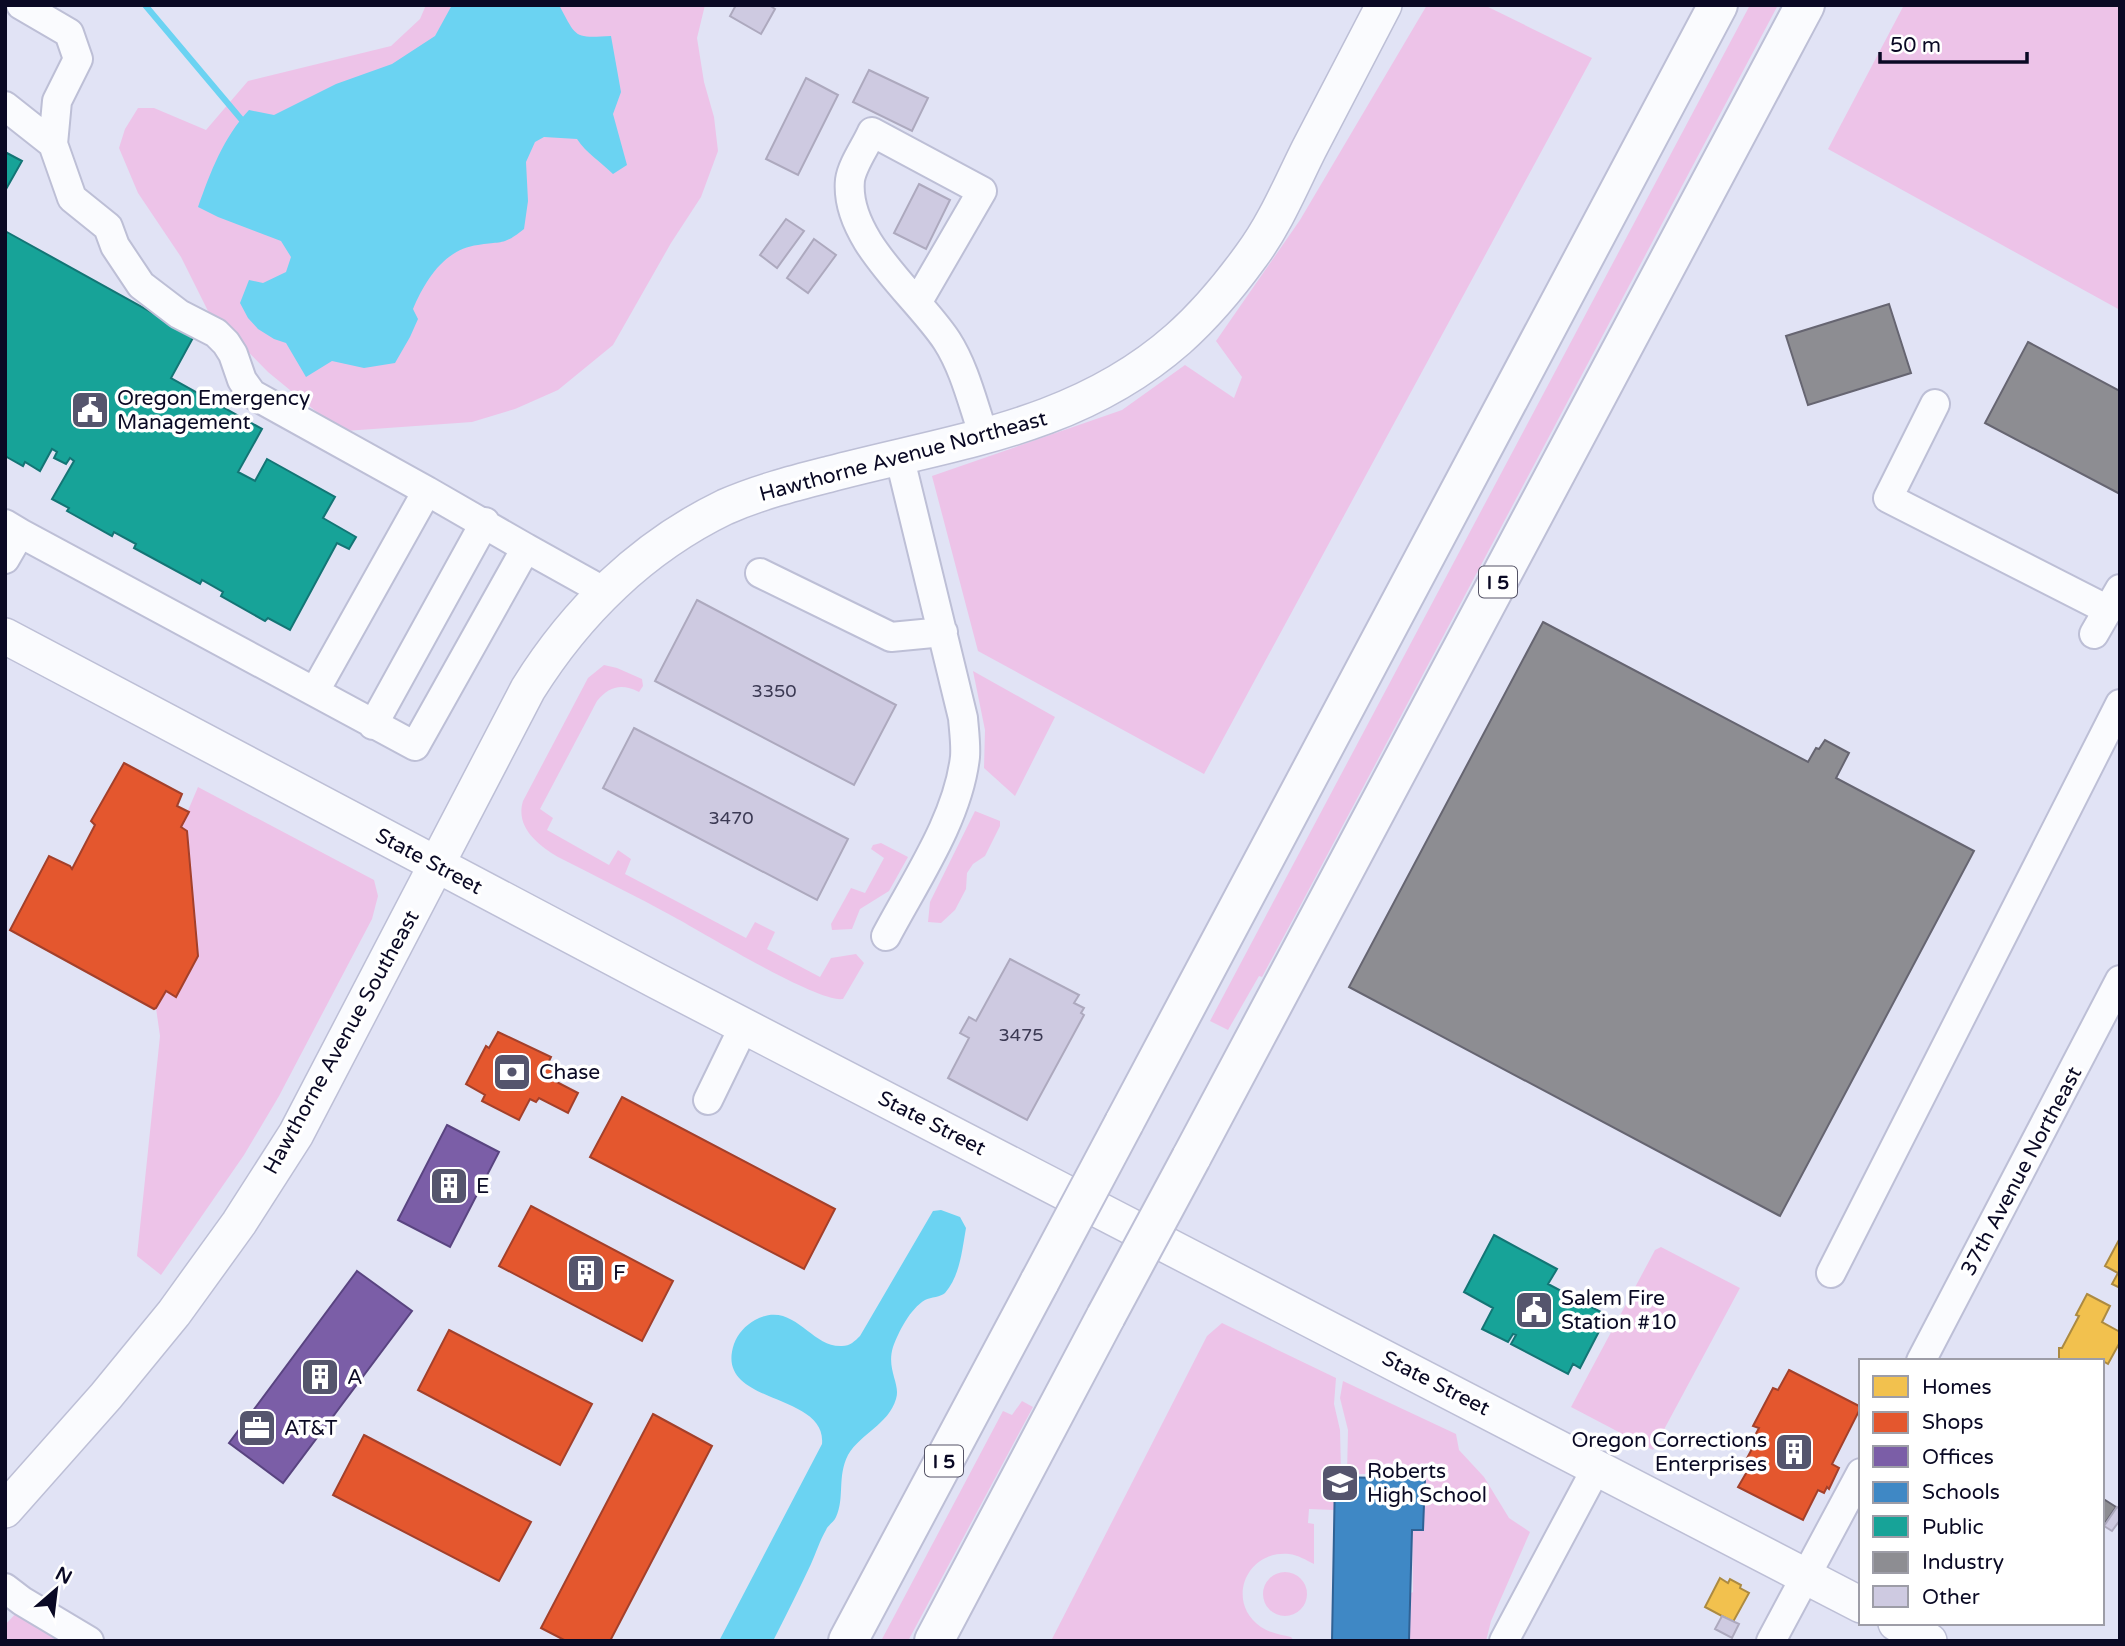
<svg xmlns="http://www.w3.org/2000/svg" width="2125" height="1646" font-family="'Varela Round',sans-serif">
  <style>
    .green { fill: #edc3e8 }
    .water { fill: #6bd3f2 }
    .homes { fill: #f2c14e; stroke: #ac8a41; stroke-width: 2 }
    .shops { fill: #e4572e; stroke: #a3402b; stroke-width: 2 }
    .offices { fill: #7b5ea7; stroke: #594480; stroke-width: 2 }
    .schools { fill: #3f88c5; stroke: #2f6295; stroke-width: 2 }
    .public { fill: #17a398; stroke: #137575; stroke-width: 2 }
    .industry { fill: #8d8d92; stroke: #666571; stroke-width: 2 }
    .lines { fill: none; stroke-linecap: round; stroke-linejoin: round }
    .stream { stroke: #6bd3f2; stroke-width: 6 }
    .building { fill: #cecae1; stroke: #ada9be; stroke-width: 2 }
    .minor-casing { stroke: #bdbfd6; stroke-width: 32 }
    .major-casing { stroke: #bdbfd6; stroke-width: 38 }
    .highway-casing { stroke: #bdbfd6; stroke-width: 42 }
    .minor { stroke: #fafbfe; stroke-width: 28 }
    .major { stroke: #fafbfe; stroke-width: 35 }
    .highway { stroke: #fafbfe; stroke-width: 38 }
    .highway-bridge-casing { stroke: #bdbfd6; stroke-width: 42; stroke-linecap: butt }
    .highway-bridge { stroke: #fafbfe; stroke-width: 38 }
    .labels { text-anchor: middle; stroke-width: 7; stroke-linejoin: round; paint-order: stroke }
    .number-label { font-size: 18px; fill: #3b3953 }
    .shield { fill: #fff; stroke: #545366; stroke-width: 2 }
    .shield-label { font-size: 19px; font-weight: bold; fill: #0a0924 }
    .poi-label { font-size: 21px; fill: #0a0924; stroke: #fff; text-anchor: start }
    .street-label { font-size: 21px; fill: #0a0924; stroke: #fff }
  </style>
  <rect width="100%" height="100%" fill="#e1e3f5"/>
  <!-- green -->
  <path class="green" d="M426,5H705L697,38L704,82L714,117L718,151L701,197L671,243L613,345L558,390L515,409L472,422L345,431L318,413L268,372L208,311L181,257L138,193L119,148L125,129L138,108H154L206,130L248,81L391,46L420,19Z
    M1427,5H1484L1592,58L1204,774L978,651L932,476L1122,410L1185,365L1234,398L1242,377L1216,341L1300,220Z
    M1750,5H1778L1299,908L1262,977L1259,976L1228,1030L1210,1021Z
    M1904,5H2120V310L1828,149Z
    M604,665L617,668L642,679L643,686L639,692C622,683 609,686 597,701L540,809L553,818L547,830L609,865L618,850L631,859L625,874L746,938L755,922L775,932L767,949L820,977L831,958L856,954L864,963L843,999C818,1003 702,932 674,917C636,896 597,877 558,857C538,845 515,827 523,801L588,678Z
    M973,671L1055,717L1015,796L984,768L985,730Z
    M198,787L374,880L378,896L372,919L279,1096L244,1155L161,1275L137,1256L160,1036L156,1008L166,991L177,996L198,956L187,831L181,827Z
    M975,811L1000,821V826L985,856L973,864L967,873L966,889L955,910L941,923L928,922L930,902Z
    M881,843L908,857L889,891L860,909L852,929L832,930L831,924L851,888L865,893L884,858L871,849L873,845Z
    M1661,1247L1740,1288L1653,1450L1571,1407L1655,1250Z
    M1222,1323L1336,1378L1334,1404L1340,1430L1341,1473H1335L1334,1510L1309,1509L1308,1523L1314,1524V1564C1306,1560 1298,1555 1289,1554C1246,1550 1225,1602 1261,1627C1270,1633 1281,1635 1291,1637L1294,1641H1051L1207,1336Z
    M1343,1381L1456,1434L1459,1450L1484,1477L1509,1518L1530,1532L1491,1621L1486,1641H1409L1411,1593L1413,1592L1412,1530H1423L1424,1479L1388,1478V1474H1347L1348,1430L1340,1398Z
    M1022,1401L1033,1407L908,1641H881L1003,1411L1012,1415Z
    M1263 1594a22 22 0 1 1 44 0a22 22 0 1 1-44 0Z
    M19,1610L72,1641H5V1625Z"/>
  <!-- water -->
  <path class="water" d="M452,5H559C577,38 573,38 611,36L621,92L613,114L627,165L613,174C601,162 586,153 577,139L544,137L535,142L526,162L528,201L524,229C503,246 502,241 478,245C444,249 425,281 413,309L418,319L410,337L395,363L364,368L332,361L306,377L286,343L274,339L258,329L248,318L240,303L249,280L263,283L286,272L291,257L281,241L218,217L198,207C211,171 223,138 249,110L274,115L336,84L392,64L435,36Z
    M941,1210L960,1217L966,1228C962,1250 960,1276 945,1293C941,1297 931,1297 925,1300C910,1309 899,1331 893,1347C886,1370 901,1384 896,1399C888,1425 861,1433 848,1455C837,1476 845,1498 836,1517C834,1522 828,1525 826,1530C820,1540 816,1553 811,1564C799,1590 786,1615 773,1641H719L822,1444C827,1391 713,1406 734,1344C738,1333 745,1326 755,1320C794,1299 810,1348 842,1346C850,1346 855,1341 860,1336L933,1211Z"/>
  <!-- homes -->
  <path class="homes" d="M2120,1238V1288L2112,1284L2118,1273L2105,1266Z
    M2087,1294L2110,1306L2102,1322L2120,1332V1342L2108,1364L2101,1360L2059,1361V1348H2062L2079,1316L2076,1315Z
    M1720,1578L1728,1583L1730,1579L1741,1585L1740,1588L1749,1593L1733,1622L1705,1607Z"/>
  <!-- shops -->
  <path class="shops" d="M124,763L182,794L177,806L189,812L181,827L187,831L198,956L176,997L166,991L156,1008L154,1009L10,930L49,856L70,866L72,869L95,825L91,821Z
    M498,1032L551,1057L548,1063L555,1067L549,1078L578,1093L568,1113L539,1098L536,1102L530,1099L519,1120L482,1101L485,1095L466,1084L486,1046L489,1048Z
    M622,1097L835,1209L804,1269L590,1157Z
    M531,1206L673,1281L642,1341L499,1266Z
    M449,1330L592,1404L560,1465L418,1390Z
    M1789,1370L1861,1407L1832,1464L1839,1468L1829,1489L1827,1487L1824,1493L1818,1490L1803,1520L1738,1487L1752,1463L1746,1460L1754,1445L1751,1443L1759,1428L1753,1426L1773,1388L1778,1390Z
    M653,1414L712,1446L610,1641H566L541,1628Z
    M364,1435L531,1522L499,1581L333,1495Z"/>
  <!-- offices -->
  <path class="offices" d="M447,1125L499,1152L450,1247L398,1220Z
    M357,1271L412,1311L283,1483L229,1443Z"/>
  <!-- schools -->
  <path class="schools" d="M1335,1477L1425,1479L1423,1530H1412L1409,1641H1332Z"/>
  <!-- public -->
  <path class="public" d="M5,152L22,161L5,191Z
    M5,231L194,336L171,378L262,429L238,472L255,481L267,459L335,497L323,518L356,537L349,549L337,543L290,630L268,618L265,621L221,596L223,592L202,580L200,584L134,548L136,544L114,532L112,536L67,511L69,508L52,499L74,461L70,458L66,464L54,458L57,452L52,449L40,471L25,462L23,466L5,456Z
    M1494,1235L1557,1269L1548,1284L1601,1312L1600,1315L1606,1318L1580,1368L1573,1364L1568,1374L1511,1344L1516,1335L1513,1334L1508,1342L1482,1329L1493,1308L1464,1292Z"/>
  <!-- industry -->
  <path class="industry" d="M1889,304L1911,373L1808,405L1786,336Z
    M2028,342L2120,391V494L1985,423Z
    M1543,622L1808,762L1816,748L1819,749L1825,740L1849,753L1836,778L1974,851L1780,1216L1349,987Z
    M2102,1498L2116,1507L2103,1526L2102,1525Z"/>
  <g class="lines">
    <!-- stream -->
    <path class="stream" d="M145,5L241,119"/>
  </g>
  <!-- building -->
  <path class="building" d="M736,5H769L775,9L761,34L730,16Z
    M869,70L928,98L912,131L853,102Z
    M806,78L838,95L798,175L766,159Z
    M919,184L950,200L926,249L894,233Z
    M786,219L804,231L777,268L760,255Z
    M814,239L836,255L808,293L787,278Z
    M697,600L896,705L854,785L655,681Z
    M634,728L848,839L817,900L603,788Z
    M1010,959L1079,995L1074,1003L1084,1008L1081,1013L1084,1015L1027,1120L948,1078L969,1038L960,1033L969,1017L976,1021Z
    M2117,1507L2120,1509V1520L2112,1531L2104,1526Z
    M1722,1616L1739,1624L1732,1638L1715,1629Z"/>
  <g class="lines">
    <defs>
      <path id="minor" d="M21,5L69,33L78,59L57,101L53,144
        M5,106L53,144L72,198L108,227L115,246L141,285L179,314L216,333L226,343L233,354L242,380L252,394L427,491
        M917,303L982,191L872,132C866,146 852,165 850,180C844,240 917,295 947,341C965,369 973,405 984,436
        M1935,404L1888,498L2108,610
        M20,533L415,746L526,548L605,592
        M5,559L20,533L5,524
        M760,573L891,637L943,632
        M2094,634L2120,589
        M315,691L427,491L526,548
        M373,725L485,522
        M886,936C915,881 958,819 965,757C966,744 964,731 963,718L899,455
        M708,1100L744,1026
        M1831,1273L2120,704
        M1921,1361L2120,980
        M5,1588L22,1601L89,1641
        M1504,1641L1597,1467
        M1771,1641L1861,1473"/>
      <path id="major" d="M5,636L657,981L1861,1605
        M5,1510L106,1396L174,1313L239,1223L296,1134L528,689C576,612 642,547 725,507C759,492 795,483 830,474C955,441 1077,428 1178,339C1205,315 1230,285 1251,256C1275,224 1291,185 1309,149C1334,101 1359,53 1384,5
        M1896,1623L1929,1641"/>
      <path id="highway" d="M1124,1123L1718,5
        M1191,1158L1805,5
        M848,1641L1040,1281
        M934,1641L1106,1316"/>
    </defs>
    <!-- minor casing -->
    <use href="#minor" class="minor-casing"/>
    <!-- major casing -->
    <use href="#major" class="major-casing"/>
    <!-- highway casing -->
    <use href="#highway" class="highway-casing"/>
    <!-- minor -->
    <use href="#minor" class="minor"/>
    <!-- major -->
    <use href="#major" class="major"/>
    <!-- highway -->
    <use href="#highway" class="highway"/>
    <defs>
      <path id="highway-bridge" d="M1040,1281L1124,1123
        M1106,1316L1191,1158"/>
    </defs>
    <!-- highway-bridge casing -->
    <use href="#highway-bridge" class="highway-bridge-casing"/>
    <!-- highway-bridge -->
    <use href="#highway-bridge" class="highway-bridge"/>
  </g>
  <!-- icons -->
  <defs>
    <symbol id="civic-square" viewBox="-11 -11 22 22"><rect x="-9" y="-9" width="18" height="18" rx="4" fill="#55556d" stroke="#fff"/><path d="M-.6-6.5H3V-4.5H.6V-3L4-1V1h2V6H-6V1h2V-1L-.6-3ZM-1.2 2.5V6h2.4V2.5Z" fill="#fff"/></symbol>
    <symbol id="bank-square" viewBox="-11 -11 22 22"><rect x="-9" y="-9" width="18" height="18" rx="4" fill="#55556d" stroke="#fff"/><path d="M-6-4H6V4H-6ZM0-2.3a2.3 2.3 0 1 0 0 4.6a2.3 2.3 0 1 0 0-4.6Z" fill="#fff"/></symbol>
    <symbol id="building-square" viewBox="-11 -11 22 22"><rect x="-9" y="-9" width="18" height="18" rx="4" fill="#55556d" stroke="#fff"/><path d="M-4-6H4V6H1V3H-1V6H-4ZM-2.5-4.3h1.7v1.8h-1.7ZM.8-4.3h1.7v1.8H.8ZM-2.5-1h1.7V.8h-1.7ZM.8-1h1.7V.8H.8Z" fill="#fff"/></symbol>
    <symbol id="office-square" viewBox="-11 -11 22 22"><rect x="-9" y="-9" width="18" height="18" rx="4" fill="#55556d" stroke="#fff"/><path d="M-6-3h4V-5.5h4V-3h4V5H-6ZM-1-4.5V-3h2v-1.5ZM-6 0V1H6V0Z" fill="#fff"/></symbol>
    <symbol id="school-square" viewBox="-11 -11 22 22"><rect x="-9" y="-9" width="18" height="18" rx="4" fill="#55556d" stroke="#fff"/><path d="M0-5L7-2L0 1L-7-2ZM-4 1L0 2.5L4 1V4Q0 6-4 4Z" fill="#fff"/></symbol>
  </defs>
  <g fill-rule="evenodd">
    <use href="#civic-square" x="68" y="388" width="44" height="44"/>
    <use href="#bank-square" x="490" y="1050" width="44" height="44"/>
    <use href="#building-square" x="427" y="1164" width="44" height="44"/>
    <use href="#building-square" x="564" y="1251" width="44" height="44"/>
    <use href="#civic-square" x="1512" y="1288" width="44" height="44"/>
    <use href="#building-square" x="298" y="1355" width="44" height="44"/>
    <use href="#office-square" x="235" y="1406" width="44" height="44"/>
    <use href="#building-square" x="1772" y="1430" width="44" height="44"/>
    <use href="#school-square" x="1318" y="1461" width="44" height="44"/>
  </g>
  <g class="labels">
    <!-- number labels -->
    <g class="number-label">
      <text x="774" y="697">3350</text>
      <text x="731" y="824">3470</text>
      <text x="1021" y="1041">3475</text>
    </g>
    <!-- shield labels -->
    <g class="shield">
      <rect x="1479" y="566.5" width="38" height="31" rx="5"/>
      <rect x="925" y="1445.5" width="38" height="31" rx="5"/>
    </g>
    <g class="shield-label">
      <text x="1498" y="589">I 5</text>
      <text x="944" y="1468">I 5</text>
    </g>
    <!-- poi labels -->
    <g class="poi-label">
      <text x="117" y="405">Oregon Emergency<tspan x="117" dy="24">Management</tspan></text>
      <text x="539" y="1079">Chase</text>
      <text x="476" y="1193">E</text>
      <text x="613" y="1280">F</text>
      <text x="1561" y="1305">Salem Fire<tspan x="1561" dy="24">Station #10</tspan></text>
      <text x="347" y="1384">A</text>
      <text x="284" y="1435">AT&amp;T</text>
      <text x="1767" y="1447" text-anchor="end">Oregon Corrections<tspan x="1767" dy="24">Enterprises</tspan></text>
      <text x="1367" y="1478">Roberts<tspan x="1367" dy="24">High School</tspan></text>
    </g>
    <!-- street labels -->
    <g class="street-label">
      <text transform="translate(903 456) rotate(-15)" y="7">Hawthorne Avenue Northeast</text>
      <text transform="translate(429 861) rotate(28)" y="7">State Street</text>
      <text transform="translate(341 1042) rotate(-61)" y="7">Hawthorne Avenue Southeast</text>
      <text transform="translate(932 1123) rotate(27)" y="7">State Street</text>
      <text transform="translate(2021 1171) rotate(-62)" y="7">37th Avenue Northeast</text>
      <text transform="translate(1436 1383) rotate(27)" y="7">State Street</text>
    </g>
  </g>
  <!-- border -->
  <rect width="2125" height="1646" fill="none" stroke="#0a0924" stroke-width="14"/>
  <!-- legend -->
  <rect x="1859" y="1359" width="245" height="266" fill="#ffffff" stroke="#9d9da7" stroke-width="2"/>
  <rect x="1873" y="1376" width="35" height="21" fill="#f2c14e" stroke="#9d9da7" stroke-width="2"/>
  <text x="1922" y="1394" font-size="21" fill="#0a0924">Homes</text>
  <rect x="1873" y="1412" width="35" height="21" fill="#e4572e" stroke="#9d9da7" stroke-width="2"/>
  <text x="1922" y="1429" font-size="21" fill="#0a0924">Shops</text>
  <rect x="1873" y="1446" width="35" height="21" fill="#7b5ea7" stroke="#9d9da7" stroke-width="2"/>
  <text x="1922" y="1464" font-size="21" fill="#0a0924">Offices</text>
  <rect x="1873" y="1482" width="35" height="21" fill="#3f88c5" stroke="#9d9da7" stroke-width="2"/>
  <text x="1922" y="1499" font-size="21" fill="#0a0924">Schools</text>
  <rect x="1873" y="1516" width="35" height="21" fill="#17a398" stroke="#9d9da7" stroke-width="2"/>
  <text x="1922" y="1534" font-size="21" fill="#0a0924">Public</text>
  <rect x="1873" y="1552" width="35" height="21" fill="#8d8d92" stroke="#9d9da7" stroke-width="2"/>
  <text x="1922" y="1569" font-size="21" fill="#0a0924">Industry</text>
  <rect x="1873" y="1586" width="35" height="21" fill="#cecae1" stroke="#9d9da7" stroke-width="2"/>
  <text x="1922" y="1604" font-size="21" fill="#0a0924">Other</text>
  <!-- north arrow -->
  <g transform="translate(56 1590) rotate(28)" stroke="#ffffff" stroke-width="5" paint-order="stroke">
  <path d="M0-5L12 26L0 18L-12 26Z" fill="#0a0924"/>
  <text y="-10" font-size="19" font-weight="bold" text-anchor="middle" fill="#0a0924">N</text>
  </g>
  <!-- scale -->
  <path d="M1880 52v10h147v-10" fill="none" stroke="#0a0924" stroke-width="3.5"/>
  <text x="1890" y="52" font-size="21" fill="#0a0924" stroke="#ffffff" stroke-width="5" paint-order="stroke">50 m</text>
</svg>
